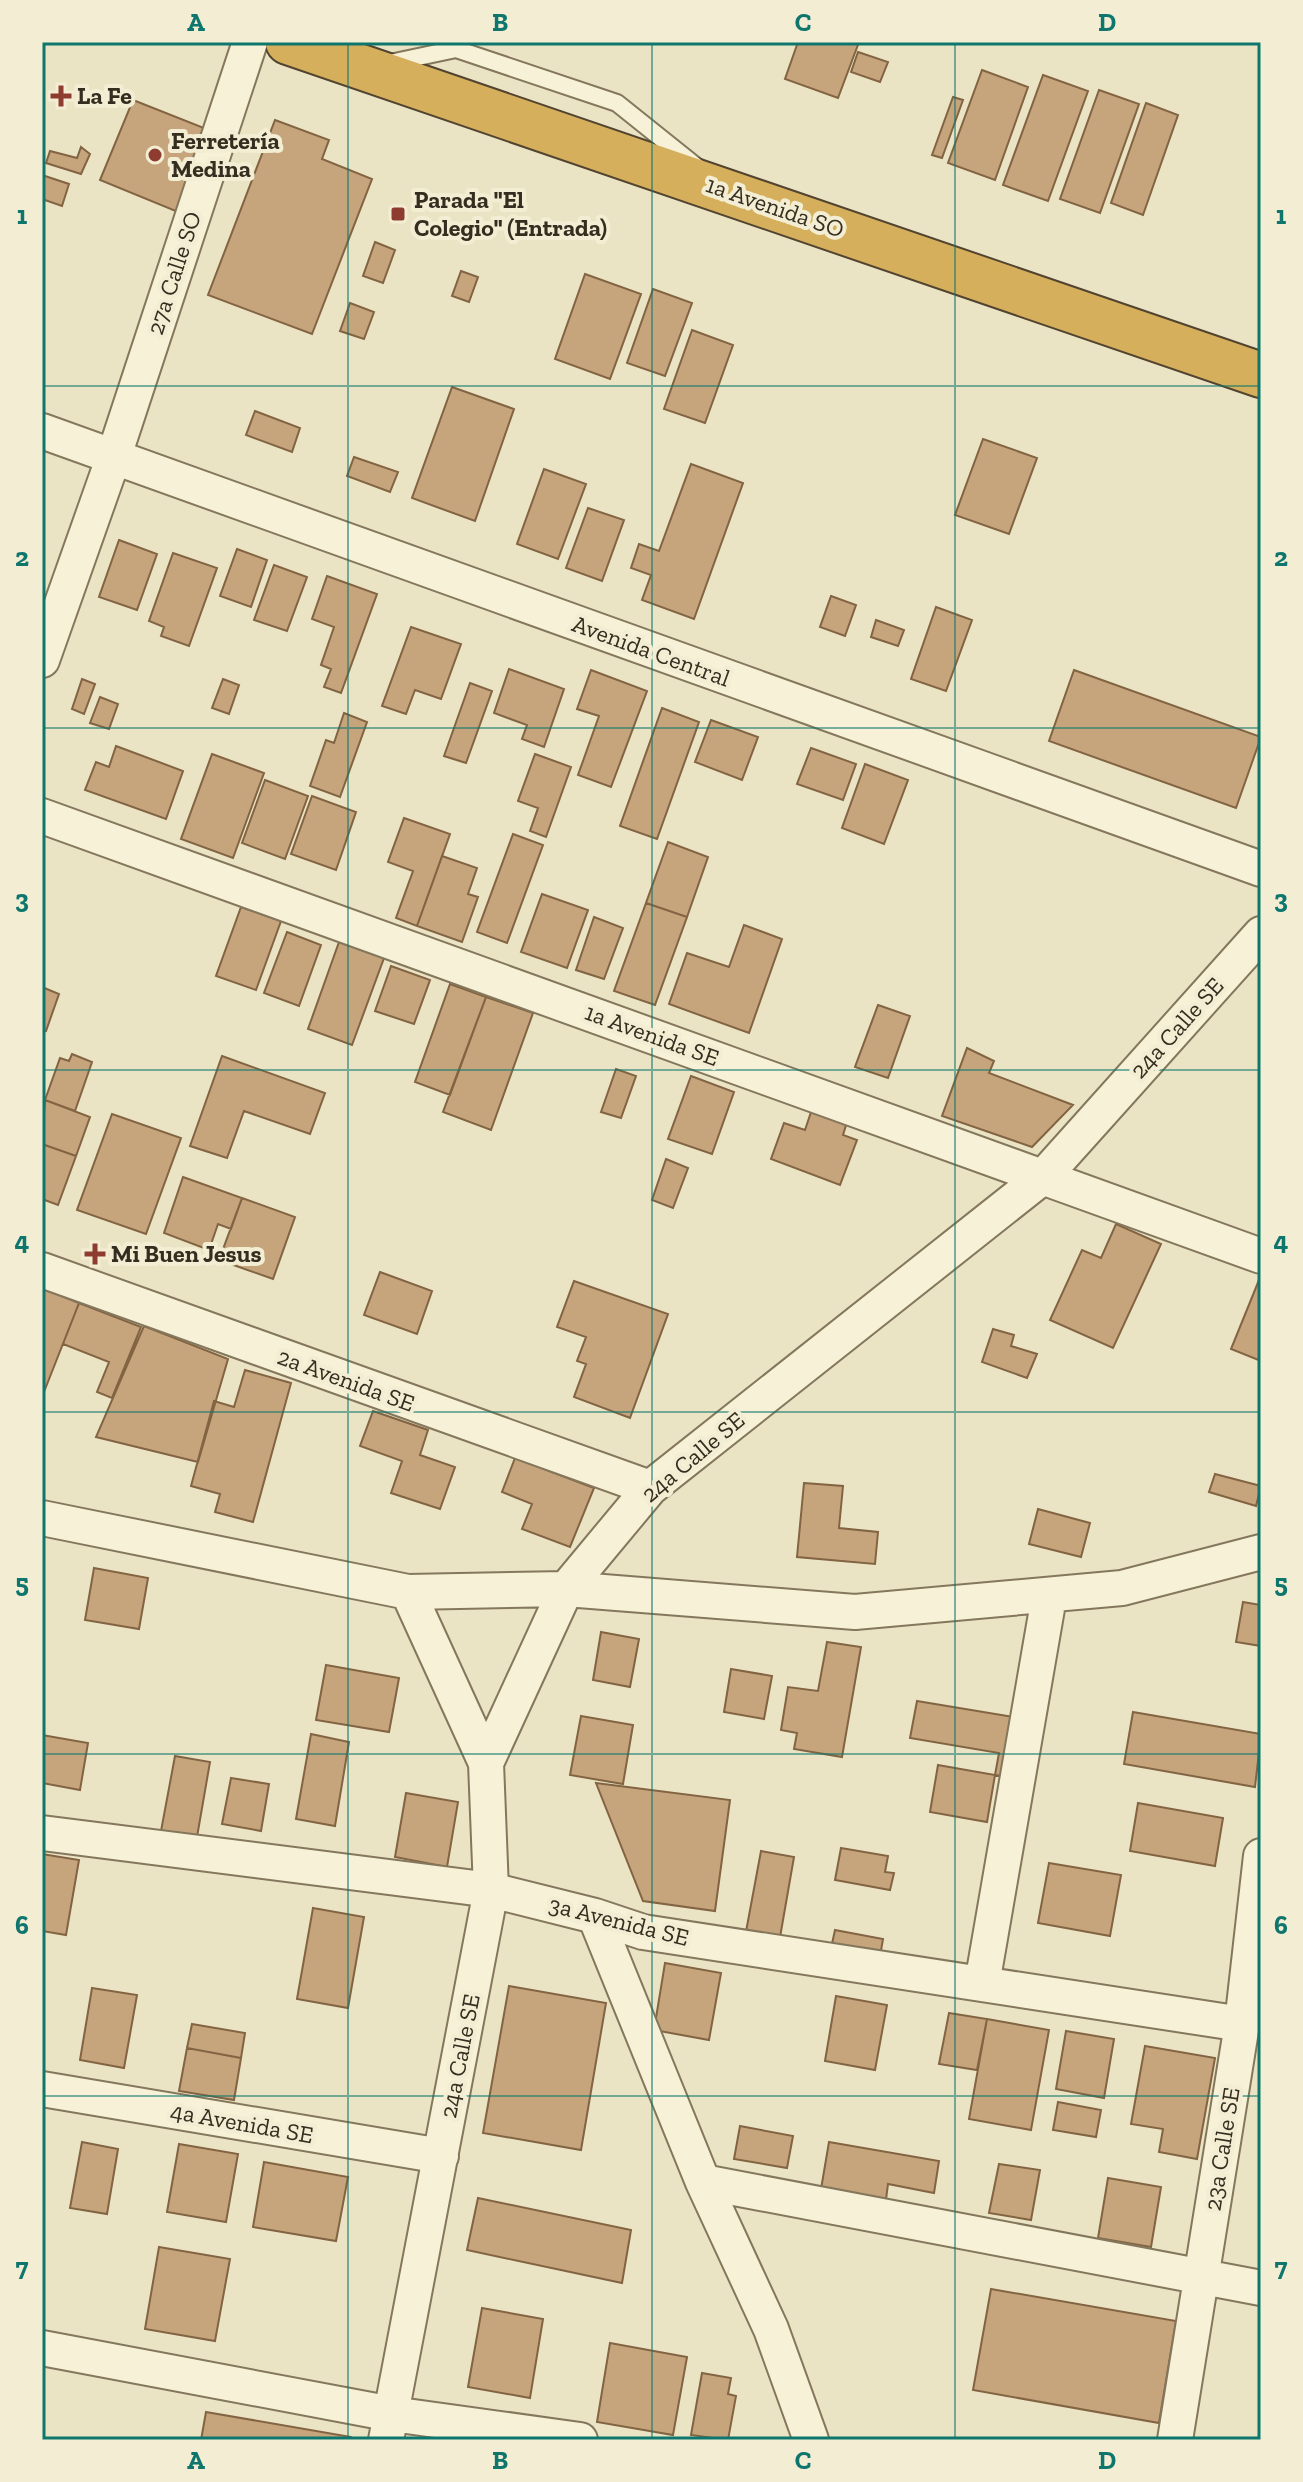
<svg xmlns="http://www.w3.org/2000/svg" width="1303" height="2482" font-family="'Zilla Slab',serif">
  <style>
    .building { fill: #c6a57d; stroke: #826443; stroke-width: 2 }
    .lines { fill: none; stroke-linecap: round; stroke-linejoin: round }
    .lane-casing { stroke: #84775c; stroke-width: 20 }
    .street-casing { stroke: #84775c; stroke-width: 38 }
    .highway-casing { stroke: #524430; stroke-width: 48 }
    .lane { stroke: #f6f1d7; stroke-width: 16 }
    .street { stroke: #f6f1d7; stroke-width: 34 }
    .highway { stroke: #d5af5b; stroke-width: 44 }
    .grid { fill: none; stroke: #0f766e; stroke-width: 2; stroke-opacity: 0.55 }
    .poi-dot { fill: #8f3c30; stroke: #f3eed3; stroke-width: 3 }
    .labels { text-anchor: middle; stroke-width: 8; stroke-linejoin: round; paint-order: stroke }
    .poi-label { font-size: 24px; font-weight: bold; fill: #352d1f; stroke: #f3eed3; text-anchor: start }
    .street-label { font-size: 24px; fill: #352d1f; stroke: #f3eed3 }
    .neatline { fill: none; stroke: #0f766e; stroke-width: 3 }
    .grid-label { font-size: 26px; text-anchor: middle; font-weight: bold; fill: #0f766e }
  </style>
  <rect width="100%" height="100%" fill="#ebe4c4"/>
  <!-- building -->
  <path class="building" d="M798,42H859L838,98L785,79Z
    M858,52L888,62L880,82L851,72Z
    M982,70L1028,87L995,180L948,163Z
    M1043,75L1088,91L1048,201L1003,185Z
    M1099,90L1139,104L1100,213L1060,199Z
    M953,97L963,100L942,158L932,155Z
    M133,100L209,130L178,212L100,180Z
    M1146,103L1178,115L1143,215L1111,203Z
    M275,120L329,140L322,159L372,179L312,334L208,295Z
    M81,147L90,154L81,174L46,163L50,151L77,158Z
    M42,175L69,184L62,206L42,199Z
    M375,242L395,250L383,283L363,276Z
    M461,271L478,277L469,302L452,296Z
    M585,274L641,294L610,379L555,359Z
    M653,289L692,303L665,376L627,363Z
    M350,303L374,312L364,339L340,331Z
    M692,330L733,345L705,423L664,409Z
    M452,387L514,409L475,521L412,498Z
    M255,411L300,428L292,452L246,435Z
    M983,439L1037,458L1009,534L955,515Z
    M354,457L398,472L390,492L347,476Z
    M691,464L743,483L694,619L642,600L651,575L631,568L639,544L659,551Z
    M544,469L586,484L558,559L517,544Z
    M588,508L624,520L602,581L566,568Z
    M119,540L157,554L137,610L99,597Z
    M237,549L267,560L251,607L220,596Z
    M173,553L217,568L189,646L161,636L164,627L149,621Z
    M274,565L307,577L287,631L254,620Z
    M327,576L377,594L341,693L324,687L331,669L321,665L334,627L312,619Z
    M831,596L856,605L845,636L820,627Z
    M936,607L972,620L946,691L911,679Z
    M876,620L904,630L898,646L871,637Z
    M411,627L461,644L441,699L415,690L406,714L382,706Z
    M509,669L564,689L544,747L522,739L527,725L494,713Z
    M591,670L647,691L611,787L578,775L599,716L577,709Z
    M1074,670L1261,737L1236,808L1049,741Z
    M82,679L95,684L84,714L72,709Z
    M223,679L239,685L229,714L212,708Z
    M470,683L492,691L466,763L444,756Z
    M100,697L118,704L109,729L90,723Z
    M662,708L699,722L657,839L620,826Z
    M344,713L367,722L340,797L310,786L326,740L334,743Z
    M711,720L758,737L742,780L695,762Z
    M116,746L183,771L166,819L85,790L96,762L109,767Z
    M811,748L856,764L843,800L797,784Z
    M212,754L264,773L233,858L181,839Z
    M535,754L571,767L546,837L530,831L538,808L518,801Z
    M865,764L908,780L884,844L842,828Z
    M265,780L308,796L285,859L242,843Z
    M312,796L356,812L336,870L291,854Z
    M404,818L450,834L417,926L396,918L413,871L388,862Z
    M513,834L543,845L507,943L477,932Z
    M668,842L708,857L687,917L646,903Z
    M442,856L477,868L468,894L478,897L462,942L417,926Z
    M542,894L588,910L567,968L521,952Z
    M646,903L687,917L655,1005L614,991Z
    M241,907L281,921L256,990L216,976Z
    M594,917L623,928L604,979L576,970Z
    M744,925L782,939L749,1033L669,1004L687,953L729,967Z
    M287,932L321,945L299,1006L264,993Z
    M339,942L384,958L352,1045L308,1029Z
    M391,966L430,980L414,1024L375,1011Z
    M450,984L486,997L450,1095L415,1082Z
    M42,987L59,994L46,1031L42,1030Z
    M486,997L533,1013L491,1130L443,1112Z
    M878,1005L910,1016L888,1078L855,1067Z
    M967,1048L994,1061L989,1073L1073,1105L1032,1147L942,1116Z
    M72,1054L92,1062L75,1111L45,1100L60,1058L69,1061Z
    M222,1056L325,1093L310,1134L244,1111L227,1158L190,1146Z
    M616,1069L636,1076L621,1118L601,1112Z
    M691,1076L734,1092L712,1154L668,1139Z
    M45,1100L90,1117L76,1156L42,1144Z
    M813,1106L848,1119L843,1135L857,1140L840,1185L771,1159L784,1123L805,1130Z
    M112,1114L181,1138L146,1234L77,1210Z
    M42,1144L76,1156L58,1205L42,1199Z
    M666,1159L688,1168L673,1208L652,1200Z
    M183,1177L242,1198L231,1229L218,1224L209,1250L164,1233Z
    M242,1198L295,1217L273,1279L219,1260Z
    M1116,1224L1161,1244L1113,1348L1050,1320L1082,1250L1101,1258Z
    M380,1272L432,1291L417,1334L364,1315Z
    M1259,1280L1261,1281V1361L1231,1349Z
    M574,1281L668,1314L630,1418L574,1397L586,1364L577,1361L586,1337L557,1327Z
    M42,1288L79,1303L42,1397Z
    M79,1303L141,1327L112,1398L97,1392L109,1362L63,1344Z
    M144,1326L228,1359L198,1462L96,1437Z
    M993,1329L1014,1335L1011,1346L1037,1354L1027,1378L982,1362Z
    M245,1370L291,1383L253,1522L215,1512L220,1494L191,1486L214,1401L234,1407Z
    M373,1411L428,1430L420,1455L455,1467L440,1509L391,1493L402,1461L360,1446Z
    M515,1458L594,1488L570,1547L522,1529L532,1504L502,1492Z
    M1215,1474L1261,1486L1256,1506L1209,1492Z
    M804,1483L843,1486L839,1528L878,1532L875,1564L797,1557Z
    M1038,1509L1090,1523L1081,1557L1029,1544Z
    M94,1568L148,1578L139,1629L85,1620Z
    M1243,1602L1261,1605V1646L1236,1642Z
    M601,1632L639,1639L630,1687L593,1680Z
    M827,1642L861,1647L842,1757L794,1749L797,1733L781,1730L788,1687L818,1691Z
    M326,1665L399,1678L389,1732L316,1720Z
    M731,1669L772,1676L764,1719L724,1712Z
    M917,1701L1025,1719L1015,1778L995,1775L999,1753L910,1738Z
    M1133,1712L1261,1734L1255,1787L1124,1764Z
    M581,1716L633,1725L623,1784L570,1775Z
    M311,1734L349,1742L335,1826L296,1819Z
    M42,1735L88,1743L80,1790L42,1783Z
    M175,1756L210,1762L197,1837L161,1831Z
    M938,1765L995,1775L987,1822L930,1812Z
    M231,1778L269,1784L261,1831L222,1824Z
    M596,1783L730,1800L715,1911L643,1901Z
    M406,1793L458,1802L447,1867L395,1857Z
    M1138,1803L1223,1818L1215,1866L1130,1851Z
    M841,1848L888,1856L885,1872L894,1873L890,1890L835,1880Z
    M761,1851L794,1857L779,1943L745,1937Z
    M42,1854L79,1860L66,1935L42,1931Z
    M1049,1863L1121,1875L1110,1936L1038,1923Z
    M313,1908L364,1917L348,2008L297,1999Z
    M835,1930L883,1939L879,1962L830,1953Z
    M665,1963L721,1973L709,2040L654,2030Z
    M509,1986L606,2003L581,2150L483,2133Z
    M92,1988L137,1995L124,2068L80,2060Z
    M836,1996L887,2005L875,2070L825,2061Z
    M949,2013L987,2019L977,2070L939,2064Z
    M987,2019L1049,2030L1031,2130L969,2119Z
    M192,2024L245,2033L241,2058L187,2048Z
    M1066,2031L1114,2039L1104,2098L1056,2089Z
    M1145,2046L1215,2058L1197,2159L1159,2152L1163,2129L1131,2124Z
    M187,2048L241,2058L234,2100L179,2091Z
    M1058,2102L1101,2110L1096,2137L1053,2130Z
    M740,2126L793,2136L787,2168L734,2159Z
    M82,2142L118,2149L107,2214L70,2208Z
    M829,2142L939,2161L934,2193L888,2184L885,2207L820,2195Z
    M179,2144L238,2154L226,2222L167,2212Z
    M264,2162L348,2177L336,2241L253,2227Z
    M999,2164L1040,2170L1031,2220L989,2213Z
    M1108,2178L1161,2187L1151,2247L1098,2238Z
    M478,2198L631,2230L622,2283L467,2250Z
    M159,2247L230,2259L215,2341L145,2329Z
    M991,2289L1176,2321L1159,2423L973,2390Z
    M482,2308L543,2319L530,2398L468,2387Z
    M610,2343L687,2357L673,2435L597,2422Z
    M702,2373L731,2378L728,2394L736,2396L728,2440L691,2435Z
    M206,2412L351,2437L350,2440H201Z"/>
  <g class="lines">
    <defs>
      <path id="lane" d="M385,64L456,49L617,103L697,167"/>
      <path id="street" d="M42,431L1261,869
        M42,660L113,459L250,42
        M42,816L1261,1256
        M42,1270L650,1488
        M42,1518L408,1592L566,1589L855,1612L1122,1588L1261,1552
        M408,1592L486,1763
        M42,1833L491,1890L595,1916L643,1932L1242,2024
        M595,1916L703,2182L771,2329L811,2440
        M982,1984L1049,1597
        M42,2089L441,2156
        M703,2182L1261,2288
        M42,2348L392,2414L580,2440
        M386,2440L491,1890L486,1763L566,1589L650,1488L1044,1176L1261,934
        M1175,2440L1242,2024L1261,1856"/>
      <path id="highway" d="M288,42L1261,375"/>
    </defs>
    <!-- lane casing -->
    <use href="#lane" class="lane-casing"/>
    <!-- street casing -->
    <use href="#street" class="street-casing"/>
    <!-- highway casing -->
    <use href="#highway" class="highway-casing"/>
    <!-- lane -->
    <use href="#lane" class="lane"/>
    <!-- street -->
    <use href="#street" class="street"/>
    <!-- highway -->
    <use href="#highway" class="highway"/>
  </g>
  <!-- grid -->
  <path class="grid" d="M348,42V2440M652,42V2440M955,42V2440M42,386H1261M42,728H1261M42,1070H1261M42,1412H1261M42,1754H1261M42,2096H1261"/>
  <!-- markers -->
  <g class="poi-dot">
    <path d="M57 84h8v8h8v8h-8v8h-8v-8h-8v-8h8z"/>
    <circle cx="155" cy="155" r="8"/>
    <rect x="390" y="206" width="16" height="16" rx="4"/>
    <path d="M91 1242h8v8h8v8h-8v8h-8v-8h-8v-8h8z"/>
  </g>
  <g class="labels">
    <!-- poi labels -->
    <g class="poi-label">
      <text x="77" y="104">La Fe</text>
      <text x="171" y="149">Ferretería<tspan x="171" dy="28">Medina</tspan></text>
      <text x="414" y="208">Parada "El<tspan x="414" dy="28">Colegio" (Entrada)</tspan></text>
      <text x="111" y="1262">Mi Buen Jesus</text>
    </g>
    <!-- street labels -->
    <g class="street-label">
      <text transform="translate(775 207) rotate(19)" y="8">1a Avenida SO</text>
      <text transform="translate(174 273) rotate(-72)" y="8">27a Calle SO</text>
      <text transform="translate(651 651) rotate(20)" y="8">Avenida Central</text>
      <text transform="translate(1177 1028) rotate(-48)" y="8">24a Calle SE</text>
      <text transform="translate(652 1035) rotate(20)" y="8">1a Avenida SE</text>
      <text transform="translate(346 1380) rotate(20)" y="8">2a Avenida SE</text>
      <text transform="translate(693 1457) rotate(-40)" y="8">24a Calle SE</text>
      <text transform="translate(619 1921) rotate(14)" y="8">3a Avenida SE</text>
      <text transform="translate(460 2056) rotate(-79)" y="8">24a Calle SE</text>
      <text transform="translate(242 2123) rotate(10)" y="8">4a Avenida SE</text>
      <text transform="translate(1222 2149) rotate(-81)" y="8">23a Calle SE</text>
    </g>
  </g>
  <!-- border -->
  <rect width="1303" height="2482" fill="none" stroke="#f3eed3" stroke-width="88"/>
  <rect x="44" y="44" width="1215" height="2394" class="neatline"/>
  <g class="grid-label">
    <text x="196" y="31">A</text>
    <text x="500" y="31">B</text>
    <text x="803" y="31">C</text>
    <text x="1107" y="31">D</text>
    <text x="22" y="224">1</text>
    <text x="1281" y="224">1</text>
    <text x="22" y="566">2</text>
    <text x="1281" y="566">2</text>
    <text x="22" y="908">3</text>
    <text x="1281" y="908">3</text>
    <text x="22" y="1250">4</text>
    <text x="1281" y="1250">4</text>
    <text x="22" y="1592">5</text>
    <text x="1281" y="1592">5</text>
    <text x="22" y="1934">6</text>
    <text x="1281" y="1934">6</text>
    <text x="22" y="2276">7</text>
    <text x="1281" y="2276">7</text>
    <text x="196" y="2469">A</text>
    <text x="500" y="2469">B</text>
    <text x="803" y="2469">C</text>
    <text x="1107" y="2469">D</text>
  </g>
</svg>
